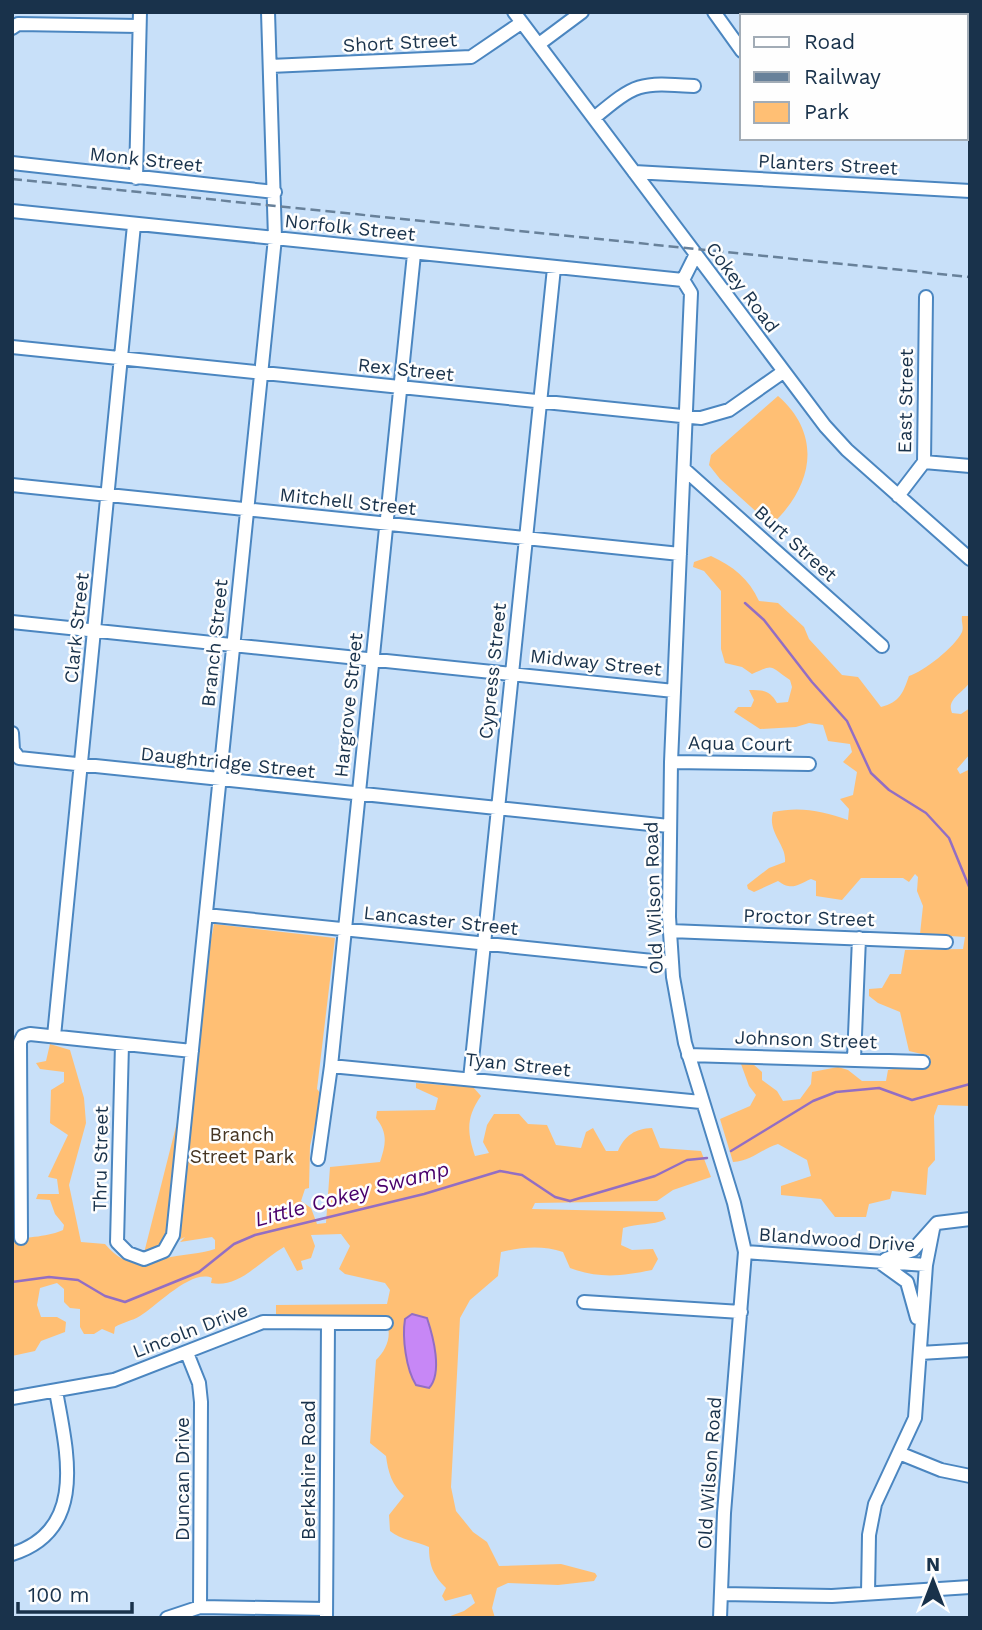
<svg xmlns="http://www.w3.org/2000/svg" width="982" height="1630" font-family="'Work Sans',sans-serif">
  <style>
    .green { fill: #ffbf74 }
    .water { fill: #c787f6; stroke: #936ec3; stroke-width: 2 }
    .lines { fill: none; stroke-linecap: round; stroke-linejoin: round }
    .stream { stroke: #936ec3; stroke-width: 2.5 }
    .minor-casing { stroke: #4b86c0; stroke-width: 16 }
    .minor { stroke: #fff; stroke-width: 12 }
    .rail { stroke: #68819a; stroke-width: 2.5; stroke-dasharray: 10 5; stroke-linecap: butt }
    .labels { text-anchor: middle; stroke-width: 5; stroke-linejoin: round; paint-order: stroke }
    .street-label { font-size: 19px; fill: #19324b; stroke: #fefefe }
    .park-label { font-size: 19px; fill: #463522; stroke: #fefefe }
    .water-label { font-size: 21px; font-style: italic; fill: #49016b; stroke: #fefefe }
  </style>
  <rect width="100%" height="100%" fill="#c8e0f9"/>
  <!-- green -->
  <path class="green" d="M778,396C824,436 812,488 771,525L720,479L709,465L711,455Z
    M711,556C733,566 749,579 759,601L778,603L804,627L809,639L842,675L858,677L881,707C900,702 903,693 909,676C923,672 955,647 962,632C964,627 961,622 962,616H970V682C963,693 946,699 952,713L961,714L970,708V754L957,769L960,774L970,769V1106L938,1105L934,1116L935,1160L928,1168L926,1195L892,1191L890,1199L869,1204L866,1217H835L821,1199L781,1195V1186L811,1176L807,1160L778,1144C761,1149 752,1161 733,1162L720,1119L750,1106L756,1095L749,1086L741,1064H753L762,1072V1080L777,1091L783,1101L800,1099L811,1084L812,1072L838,1067L848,1070L862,1081H886L888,1070L929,1063L930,1056L909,1051L900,1012L878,1003L869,996V989L882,988L890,974H901L905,950L963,949L965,937L920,934L923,906L917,891L918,877L915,874L909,882L903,878H861L842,900L816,896V881L811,879C797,885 792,891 778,881L754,892L748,889L747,885L769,868L785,862C787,845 767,833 773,812C800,806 823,811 848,820L849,809L840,799L853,795L857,772L843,762L852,752L850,744L828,741L823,725L809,723L796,727L760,729L734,712L738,707H751L754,700L749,690C763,690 770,690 777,703L788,702L792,687L790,680C768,665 775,664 752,674L742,667L725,663L721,649V591L704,571L693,567L694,562Z
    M214,924L335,938L317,1089L322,1095L310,1146L309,1188L305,1189L301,1201L311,1208L317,1224L326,1223L330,1167L380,1162C386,1144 388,1133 376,1118L377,1111L435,1110L438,1098L416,1088V1083L473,1087L481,1096C466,1117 467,1132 475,1156L489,1153L483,1142L487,1125L494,1114H519L528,1124L547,1125L556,1145L581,1148L586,1132L593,1128L606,1151H618C625,1135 635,1129 652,1128L660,1148L701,1151L711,1177L673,1190L657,1201L535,1203L532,1209L663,1212L666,1219C652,1226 638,1223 623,1228L621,1245L632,1250L653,1249L658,1259L652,1270C622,1276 600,1279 570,1268L563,1252C543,1245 521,1247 501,1252L498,1276L470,1300L460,1318L451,1487L456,1511L473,1532L487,1542L499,1566L561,1564L595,1573L597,1576L594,1581L558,1585L508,1583L497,1588L492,1608L495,1618H445L464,1611L475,1603L471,1594L445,1601L442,1596L446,1588C433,1575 429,1565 429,1547C416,1541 401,1540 390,1531L389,1515L404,1496C392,1485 388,1472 386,1456L370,1443L376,1360C388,1349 395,1329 381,1315H276V1305L387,1304L390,1290L385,1283L345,1274L339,1269L350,1246L341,1234L311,1235L315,1246L311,1258L301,1261L303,1269L297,1271L284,1247C261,1260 239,1289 211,1283L212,1278C191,1269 157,1306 140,1316C132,1321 123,1322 115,1327L114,1334L102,1329L94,1334H84L80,1327V1309L70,1308L64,1302V1289L57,1283L40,1288L37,1305L41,1317H57L66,1322L65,1332L41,1341L35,1351L12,1356V1239C26,1238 51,1236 63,1230L64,1225L55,1214L50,1200L36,1199L38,1194H59L57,1179L48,1177L68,1135L50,1123L51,1090L64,1082V1072L40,1069L36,1063L46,1061L50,1044L70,1050L84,1098L86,1123L69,1185L81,1242L105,1244C127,1270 142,1262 171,1257C186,1254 199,1254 215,1249V1240L212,1237L180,1242L185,1237L143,1257L197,1043V1016Z"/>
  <!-- water -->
  <path class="water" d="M412,1314L427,1318C433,1336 443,1373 429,1388L416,1385C406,1369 402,1338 405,1319Z"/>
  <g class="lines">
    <!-- stream -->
    <path class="stream" d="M745,603L764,620L812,682L847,721L871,773L889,790L926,813L949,838L970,889
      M731,1151L813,1101L836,1092L879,1088L912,1100L970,1084
      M12,1282L49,1277L78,1280L105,1296L125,1302L199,1272L234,1244L255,1235L424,1194L500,1171L522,1175L555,1197L570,1201L655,1176L687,1160L707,1158"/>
    <defs>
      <path id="minor" d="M514,12L825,426L847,450L970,559
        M714,12L742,51
        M796,16V12
        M12,28L18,24L139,26
        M539,44L582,12
        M270,66L471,57L521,23
        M966,69H970
        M594,118C636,83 639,82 694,86
        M12,163L275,192
        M634,172L970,191
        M136,178L140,12
        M12,211L683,280
        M695,256L683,280L691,293L671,762L669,917L673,977L685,1043L734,1203L745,1252L724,1513L720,1618
        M12,347L701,418L729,410L783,372
        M924,462L970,466
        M684,469L882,646
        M12,485L680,554
        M898,496L924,462L926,297
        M12,622L674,691
        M12,733L13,750L19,758L669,826
        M671,762L809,764
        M206,915L672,963
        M670,931L946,942
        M54,1036L134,225
        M122,1044L117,1242L128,1253L144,1259L164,1251L173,1235L275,238L268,12
        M688,1055L923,1062
        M854,1059L859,938
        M331,1066L701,1102
        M470,1079L554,268
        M318,1159L331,1066L414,254
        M21,1238L20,1042L23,1036L30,1034L192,1051
        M745,1252L926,1265
        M886,1259L913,1250L937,1223L970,1219
        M882,1264L907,1282L917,1318
        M584,1302L741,1312
        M187,1353L199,1383L201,1402L200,1607
        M920,1353L970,1350
        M12,1398L114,1380L263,1322L386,1323
        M899,1453L941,1470L970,1476
        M12,1554C89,1530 66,1449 56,1391
        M868,1593L869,1535L875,1504L915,1418L926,1265L933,1229
        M721,1594L832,1596L970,1587
        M167,1618L200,1607L326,1609
        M326,1618L328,1323"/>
    </defs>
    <!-- minor casing -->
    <use href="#minor" class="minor-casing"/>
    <!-- minor -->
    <use href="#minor" class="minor"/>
    <!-- rail -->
    <path class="rail" d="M12,179L970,277"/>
  </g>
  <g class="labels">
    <!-- street labels -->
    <g class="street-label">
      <text transform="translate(400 42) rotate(-3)" y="7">Short Street</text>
      <text transform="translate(146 159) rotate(6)" y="7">Monk Street</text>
      <text transform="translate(828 164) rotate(3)" y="7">Planters Street</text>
      <text transform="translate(350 227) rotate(6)" y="7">Norfolk Street</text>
      <text transform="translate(743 287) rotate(53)" y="7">Cokey Road</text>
      <text transform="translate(406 369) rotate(6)" y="7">Rex Street</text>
      <text transform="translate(905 401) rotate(-89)" y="7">East Street</text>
      <text transform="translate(348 501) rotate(6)" y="7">Mitchell Street</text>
      <text transform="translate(796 543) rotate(42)" y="7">Burt Street</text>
      <text transform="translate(76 628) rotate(-84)" y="7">Clark Street</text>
      <text transform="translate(214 643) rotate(-84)" y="7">Branch Street</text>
      <text transform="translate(596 662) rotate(6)" y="7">Midway Street</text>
      <text transform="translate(492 671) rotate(-84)" y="7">Cypress Street</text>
      <text transform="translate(348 705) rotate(-84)" y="7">Hargrove Street</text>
      <text transform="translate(740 743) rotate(1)" y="7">Aqua Court</text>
      <text transform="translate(228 762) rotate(6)" y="7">Daughtridge Street</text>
      <text transform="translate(653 898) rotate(-92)" y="7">Old Wilson Road</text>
      <text transform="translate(809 917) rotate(2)" y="7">Proctor Street</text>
      <text transform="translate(441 920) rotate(6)" y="7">Lancaster Street</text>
      <text transform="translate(806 1039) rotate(2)" y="7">Johnson Street</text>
      <text transform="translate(518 1064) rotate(6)" y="7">Tyan Street</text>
      <text transform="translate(100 1159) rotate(-89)" y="7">Thru Street</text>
      <text transform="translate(837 1239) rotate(4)" y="7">Blandwood Drive</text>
      <text transform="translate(190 1330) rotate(-21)" y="7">Lincoln Drive</text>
      <text transform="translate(308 1470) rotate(-90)" y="7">Berkshire Road</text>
      <text transform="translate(709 1473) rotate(-86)" y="7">Old Wilson Road</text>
      <text transform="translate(182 1479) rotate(-90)" y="7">Duncan Drive</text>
    </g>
    <!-- park labels -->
    <g class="park-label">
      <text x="242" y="1141">Branch<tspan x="242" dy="22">Street Park</tspan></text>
    </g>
    <!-- water labels -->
    <g class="water-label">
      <text transform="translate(352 1194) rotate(-15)" y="7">Little Cokey Swamp</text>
    </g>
  </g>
  <!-- border -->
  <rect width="982" height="1630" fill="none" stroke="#19324b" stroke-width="28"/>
  <!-- legend -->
  <rect x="740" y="14" width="228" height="126" fill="#fefefe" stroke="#a2acb6" stroke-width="2"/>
  <rect x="754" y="37" width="35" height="10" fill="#ffffff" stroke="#a2acb6" stroke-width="2"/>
  <text x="804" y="49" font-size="21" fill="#19324b">Road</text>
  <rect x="754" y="72" width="35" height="10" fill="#68819a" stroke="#a2acb6" stroke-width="2"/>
  <text x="804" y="84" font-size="21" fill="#19324b">Railway</text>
  <rect x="754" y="102" width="35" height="21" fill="#ffbf74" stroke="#a2acb6" stroke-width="2"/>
  <text x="804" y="119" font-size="21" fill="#19324b">Park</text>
  <!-- north arrow -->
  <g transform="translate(933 1581)" stroke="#fefefe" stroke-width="5" paint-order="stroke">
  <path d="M0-5L12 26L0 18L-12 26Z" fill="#19324b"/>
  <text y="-10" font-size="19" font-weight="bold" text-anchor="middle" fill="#19324b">N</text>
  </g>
  <!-- scale -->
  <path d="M18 1602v10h114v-10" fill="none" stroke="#19324b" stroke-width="3.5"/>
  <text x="28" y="1602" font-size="21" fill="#19324b" stroke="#fefefe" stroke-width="5" paint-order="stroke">100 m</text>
</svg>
